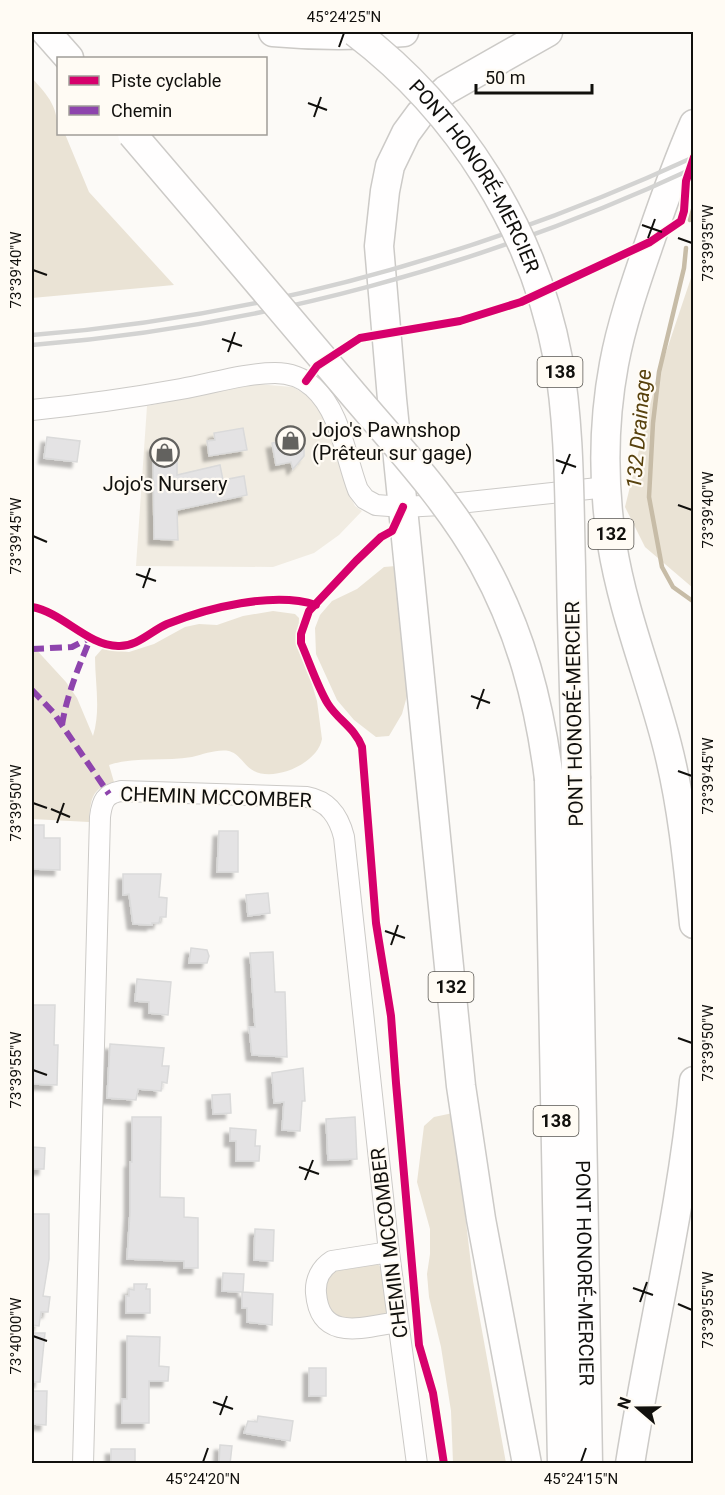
<svg xmlns="http://www.w3.org/2000/svg" width="725" height="1495" font-family="Roboto,sans-serif">
  <style>
    .built { fill: #f1ece2 }
    .green { fill: #eae3d5 }
    .lines { fill: none; stroke-linecap: round; stroke-linejoin: round }
    .stream { stroke: #c7bca7; stroke-width: 4.5 }
    .building { fill: #e4e3e4; stroke: #dadada; stroke-width: 1.5; filter: url(#shadow) }
    .minor-casing { stroke: #cccac7; stroke-width: 22 }
    .highway-casing { stroke: #cccac7; stroke-width: 31 }
    .minor { stroke: #fffefe; stroke-width: 20 }
    .highway { stroke: #fffefe; stroke-width: 28 }
    .rail { stroke: #d3d3d2; stroke-width: 4.5 }
    .highway-bridge-casing { stroke: #cccac7; stroke-width: 31; stroke-linecap: butt }
    .highway-bridge { stroke: #fffefe; stroke-width: 28 }
    .quiet { stroke: #8e44ad; stroke-width: 6; stroke-dasharray: 12 6; stroke-linecap: butt }
    .cycleway-casing { stroke: #fffbf4; stroke-width: 11 }
    .cycleway { stroke: #d6006c; stroke-width: 8 }
    .ticks { fill: none; stroke: #11100d; stroke-width: 2 }
    .labels { text-anchor: middle; stroke-width: 4.5; stroke-linejoin: round; paint-order: stroke }
    .shield { fill: #fffbf4; stroke: #585652; stroke-width: 1.5 }
    .shield-label { font-size: 18px; font-weight: bold; fill: #11100d }
    .street-label { font-size: 20px; fill: #11100d; stroke: #fffbf4 }
    .poi-label { font-size: 20px; fill: #11100d; stroke: #fffbf4; text-anchor: start }
    .water-label { font-size: 21px; font-style: italic; fill: #57410d; stroke: #fffbf4 }
    .neatline { fill: none; stroke: #11100d; stroke-width: 2 }
    .ticks-label { font-size: 15px; text-anchor: middle; fill: #11100d }
  </style>
  <defs>
    <filter id="shadow"><feDropShadow dx="-5.5" dy="5.5" stdDeviation="1.5" flood-color="#0004"/></filter>
  </defs>
  <rect width="100%" height="100%" fill="#fcfaf7"/>
  <!-- built -->
  <path class="built" d="M256,384L293,387L308,396L324,415L348,491L355,506L362,511L339,535L314,553L273,567L136,566L147,406Z"/>
  <!-- green -->
  <path class="green" d="M32,78C49,97 58,106 58,134H65L89,192L174,285L32,298Z
    M693,272V588L645,547L625,507L655,385Z
    M396,566L407,696L402,714L389,736L376,737L354,720L337,700L316,654L315,628L320,615L332,601L357,589L384,567Z
    M273,611L295,614L299,618L298,646L308,671L317,701L322,739C318,763 275,782 254,771C245,767 240,754 229,751C217,749 204,754 192,757C165,762 135,756 109,765L114,782C90,789 91,800 89,822L32,819V645L66,682L77,698L93,736C101,710 95,683 95,657L102,649L129,652L154,644L185,627L199,624L217,625L243,616Z
    M453,1113L473,1281L506,1463H453L451,1411L441,1347L429,1297L427,1274L430,1254V1229L417,1182L424,1126L434,1117Z
    M377,1263L382,1269L388,1309L385,1314L347,1322L328,1312L324,1281L331,1269Z"/>
  <g class="lines">
    <!-- stream -->
    <path class="stream" d="M690,220L694,206
      M686,248L684,268L659,372L653,423L649,497L662,567L673,587L694,602"/>
  </g>
  <!-- building -->
  <path class="building" d="M243,428L247,450L209,456L207,441L215,440L214,433Z
    M298,431L300,441L304,447V456L293,469L291,462L276,465L272,443L283,441L282,434Z
    M47,437L80,441L77,462L44,458Z
    M153,446H177V475L220,465L223,480L244,476L247,495L177,510L178,540L154,539Z
    M32,825H44V838H60V870L32,869Z
    M219,831H238V872H217Z
    M123,874H161L159,897L167,898L166,917H160L159,923H152V925L133,924L129,894L123,895Z
    M268,893L270,913L248,916L246,895Z
    M191,948L207,950L209,956L207,963H189Z
    M273,952L275,992H285L287,1057L252,1055L249,1027H255L250,953Z
    M137,979L171,982L168,1015L149,1013V1002L135,1001Z
    M32,1005H55L54,1045H58L57,1085L32,1084Z
    M110,1044L164,1048L162,1066H169L167,1083L162,1082L161,1091L138,1089L136,1100L107,1098Z
    M303,1068L305,1101H302L300,1131L282,1130L284,1102L274,1103L272,1073Z
    M230,1094L231,1113L213,1114L212,1095Z
    M132,1117H161L160,1197L184,1198V1217L198,1218V1268H184V1261L127,1259L130,1212V1162H132Z
    M355,1117L357,1159L328,1160L326,1119Z
    M230,1128L256,1130L255,1146H260L259,1161H236V1141H230Z
    M32,1147L45,1148L44,1169H32Z
    M32,1214H49V1259L43,1296L50,1297L48,1312H41L39,1326L32,1325Z
    M255,1229L274,1230L273,1261L254,1260Z
    M223,1273L244,1274L243,1292L273,1294L272,1325L247,1322V1308H242V1292L222,1291Z
    M134,1284H147L146,1289H150V1313H126V1296H129V1289L134,1290Z
    M32,1333H45L40,1382H32Z
    M127,1336L160,1337L159,1366L169,1367L168,1381H149V1423H122V1399H127Z
    M309,1368H326V1396H309Z
    M32,1391H47L46,1425L32,1424Z
    M258,1416L293,1421L290,1441L244,1433L248,1421L257,1422Z
    M220,1445L232,1446L230,1464H219Z
    M111,1449H135V1464H111Z"/>
  <g class="lines">
    <defs>
      <path id="minor" d="M32,410C82,405 131,398 181,389C211,384 244,373 275,373C289,373 303,378 313,387C341,412 345,456 358,490L365,499L376,505L403,507L441,505L607,487
        M389,1252L332,1261C321,1268 315,1280 316,1293C320,1343 364,1327 398,1322
        M83,1464L100,817C102,801 105,794 121,791L307,797C329,801 339,817 344,837L389,1252L417,1464"/>
      <g id="highway">
        <path d="M46,32L69,58"/>
        <path d="M273,32C317,36 360,36 404,32"/>
        <path d="M694,124C678,161 664,200 651,238C637,279 622,321 614,364C603,423 603,485 612,544C623,613 650,678 667,745C682,803 688,864 694,924"/>
        <path d="M549,779L562,1464"/>
        <path id="s1" d="M576,779L588,1464"/>
        <path d="M527,1464L481,1219L461,1086L392,399L379,246L385,191L390,166L406,133L420,114L446,90L548,32"/>
        <path d="M630,1464C650,1336 682,1210 694,1081"/>
      </g>
    </defs>
    <!-- minor casing -->
    <use href="#minor" class="minor-casing"/>
    <!-- highway casing -->
    <use href="#highway" class="highway-casing"/>
    <!-- minor -->
    <use href="#minor" class="minor"/>
    <!-- highway -->
    <use href="#highway" class="highway"/>
    <!-- rail -->
    <path class="rail" d="M32,335C261,317 485,253 694,157
      M32,345C260,327 486,265 694,168"/>
    <defs>
      <g id="highway-bridge">
        <path id="s2" d="M355,32C459,111 534,230 558,359C570,427 569,498 571,567C572,637 575,708 576,779"/>
        <path d="M132,134C204,218 275,302 347,387C394,443 447,498 483,563C521,632 539,701 549,779"/>
      </g>
    </defs>
    <!-- highway-bridge casing -->
    <use href="#highway-bridge" class="highway-bridge-casing"/>
    <!-- highway-bridge -->
    <use href="#highway-bridge" class="highway-bridge"/>
    <!-- quiet -->
    <path class="quiet" d="M32,649L72,647L91,637
      M32,690L53,712L109,794
      M62,725C67,694 79,666 91,637"/>
    <defs>
      <path id="cycleway" d="M306,381L317,366L360,338L460,321L521,302L650,242L681,221L684,211L686,181L694,157
        M403,507L392,531L381,537L356,561L309,611L301,634V643C309,661 318,688 328,704C338,720 355,728 362,747L376,923L391,1016L396,1083L419,1345L433,1393L444,1464
        M32,607C62,612 88,646 118,646C137,647 151,631 167,624C207,608 274,591 316,605"/>
    </defs>
    <!-- cycleway casing -->
    <use href="#cycleway" class="cycleway-casing"/>
    <!-- cycleway -->
    <use href="#cycleway" class="cycleway"/>
  </g>
  <!-- ticks -->
  <path class="ticks" d="M339,47L344,33M308,103L327,110M314,117L321,97M642,225L662,232M648,238L655,219M678,238L692,243M33,270L47,275M222,339L242,346M228,352L235,332M556,460L576,467M562,474L570,454M678,505L692,510M33,536L47,542M136,574L156,581M143,588L150,568M471,696L490,703M477,709L484,689M678,771L692,776M33,803L47,808M51,809L70,817M57,823L64,803M385,931L405,938M391,945L398,925M678,1038L692,1043M33,1070L47,1075M299,1167L319,1174M305,1180L313,1160M633,1288L653,1295M640,1302L647,1282M678,1304L692,1310M33,1336L47,1341M213,1402L233,1409M220,1415L227,1396M203,1462L208,1448M581,1462L586,1448"/>
  <!-- icons -->
  <defs>
    <symbol id="shop-ring" viewBox="-11 -11 22 22"><circle r="9.5" fill="#fffbf4" stroke="#63625f" stroke-width="1.5"/><path d="M-5-2.5h2.3a2.7 3.5 0 0 1 5.4 0H5L5.5 6h-11ZM-1.5-2.5h3a1.5 2.3 0 0 0-3 0Z" fill="#63625f"/></symbol>
  </defs>
  <g fill-rule="evenodd">
    <use href="#shop-ring" x="274" y="424" width="33" height="33"/>
    <use href="#shop-ring" x="148" y="436" width="33" height="33"/>
  </g>
  <g class="labels">
    <!-- shield labels -->
    <g class="shield">
      <rect x="537.5" y="357" width="45" height="30" rx="4.5"/>
      <rect x="588.5" y="519" width="45" height="30" rx="4.5"/>
      <rect x="428.5" y="972" width="45" height="30" rx="4.5"/>
      <rect x="533.5" y="1106" width="45" height="30" rx="4.5"/>
    </g>
    <g class="shield-label">
      <text x="560" y="378">138</text>
      <text x="611" y="540">132</text>
      <text x="451" y="993">132</text>
      <text x="556" y="1127">138</text>
    </g>
    <!-- street labels -->
    <g class="street-label">
      <text dy="7" stroke="none"><textPath href="#s2" startOffset="190">PONT HONORÉ-MERCIER</textPath></text>
      <text transform="translate(574 714) rotate(-91)" y="7">PONT HONORÉ-MERCIER</text>
      <text transform="translate(216 797) rotate(2)" y="7">CHEMIN MCCOMBER</text>
      <text transform="translate(389 1243) rotate(-97)" y="7">CHEMIN MCCOMBER</text>
      <text dy="7" stroke="none"><textPath href="#s1" startOffset="494">PONT HONORÉ-MERCIER</textPath></text>
    </g>
    <!-- poi labels -->
    <g class="poi-label">
      <text x="312" y="437">Jojo's Pawnshop<tspan x="312" dy="23">(Prêteur sur gage)</tspan></text>
      <text x="165" y="491" text-anchor="middle">Jojo's Nursery</text>
    </g>
    <!-- water labels -->
    <g class="water-label">
      <text transform="translate(639 429) rotate(-85)" y="7">132 Drainage</text>
    </g>
  </g>
  <!-- border -->
  <rect width="725" height="1495" fill="none" stroke="#fffbf4" stroke-width="66"/>
  <!-- legend -->
  <rect x="57" y="57" width="210" height="78" fill="#fffbf4" stroke="#a09d98" stroke-width="1.5"/>
  <rect x="69" y="76" width="30" height="9" fill="#d6006c" stroke="#a09d98" stroke-width="1.5"/>
  <text x="111" y="87" font-size="18" fill="#11100d">Piste cyclable</text>
  <rect x="69" y="106" width="30" height="9" fill="#8e44ad" stroke="#a09d98" stroke-width="1.5"/>
  <text x="111" y="117" font-size="18" fill="#11100d">Chemin</text>
  <!-- north arrow -->
  <g transform="translate(638 1408) rotate(290)" stroke="#fffbf4" stroke-width="4.5" paint-order="stroke">
  <path d="M0-4.5L10 22L0 15L-10 22Z" fill="#11100d"/>
  <text y="-9" font-size="16" font-weight="bold" text-anchor="middle" fill="#11100d">N</text>
  </g>
  <!-- scale -->
  <path d="M476 84v9h116v-9" fill="none" stroke="#11100d" stroke-width="3"/>
  <text x="485" y="84" font-size="18" fill="#11100d" stroke="#fffbf4" stroke-width="4.5" paint-order="stroke">50 m</text>
  <rect x="33" y="33" width="659" height="1429" class="neatline"/>
  <g class="ticks-label">
    <text x="344" y="22">45°24'25"N</text>
    <text transform="translate(708 243) rotate(-90)" y="5">73°39'35"W</text>
    <text transform="translate(16 270) rotate(-90)" y="5">73°39'40"W</text>
    <text transform="translate(708 510) rotate(-90)" y="5">73°39'40"W</text>
    <text transform="translate(16 536) rotate(-90)" y="5">73°39'45"W</text>
    <text transform="translate(708 776) rotate(-90)" y="5">73°39'45"W</text>
    <text transform="translate(16 803) rotate(-90)" y="5">73°39'50"W</text>
    <text transform="translate(708 1043) rotate(-90)" y="5">73°39'50"W</text>
    <text transform="translate(16 1070) rotate(-90)" y="5">73°39'55"W</text>
    <text transform="translate(708 1310) rotate(-90)" y="5">73°39'55"W</text>
    <text transform="translate(16 1336) rotate(-90)" y="5">73°40'00"W</text>
    <text x="203" y="1484">45°24'20"N</text>
    <text x="581" y="1484">45°24'15"N</text>
  </g>
</svg>
